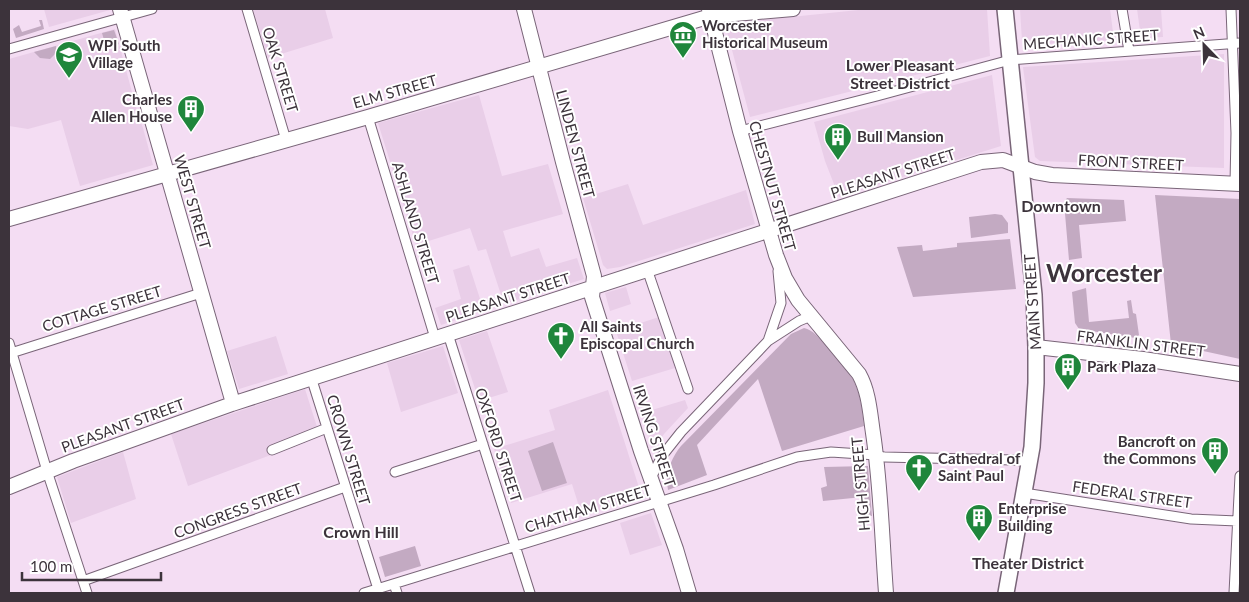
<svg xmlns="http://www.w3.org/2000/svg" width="1249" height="602" font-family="Lato,sans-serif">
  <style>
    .built { fill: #e9cee8 }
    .green { fill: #c3aac2 }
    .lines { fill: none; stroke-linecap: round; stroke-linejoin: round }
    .street-casing { stroke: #796578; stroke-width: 11 }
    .secondary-casing { stroke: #796578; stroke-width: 16 }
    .primary-casing { stroke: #796578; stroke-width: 18 }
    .street { stroke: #fff; stroke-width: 9 }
    .secondary { stroke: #fff; stroke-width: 14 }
    .primary { stroke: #fff; stroke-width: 15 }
    .labels { text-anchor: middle; stroke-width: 4; stroke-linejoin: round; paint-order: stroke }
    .poi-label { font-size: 15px; font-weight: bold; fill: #3c333b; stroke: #fff; text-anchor: start }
    .street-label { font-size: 15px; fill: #3c333b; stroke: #fff }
    .neighbourhood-label { font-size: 16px; font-weight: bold; fill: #3c333b; stroke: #fff }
    .town-label { font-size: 25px; font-weight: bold; fill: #3c333b; stroke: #fff }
  </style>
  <rect width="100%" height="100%" fill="#f4ddf3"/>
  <!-- built -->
  <path class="built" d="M44,9H109L110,10L49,27Z
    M253,9H325L333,38L268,58Z
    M868,9H987L990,56L750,117L725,24Z
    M1020,9H1110L1114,40L1025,45L1022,41Z
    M1137,9H1161L1163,37L1141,38Z
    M115,29L139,118L143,128L153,165L80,186L61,120L28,129L9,126V59Z
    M1224,54V168L1040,161L1035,157L1023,67Z
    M992,75L1001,146L839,197L825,161L814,122Z
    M479,95L502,176L548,164L563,214L503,231L511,257L539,248L546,267L577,258L584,279L504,304L486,249L478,251L470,228L416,245L378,123Z
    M628,184L643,225L746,190L755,224L620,267L607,269L603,265L583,198Z
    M469,265L484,311L441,325L435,308L461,299L453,270Z
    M626,287L631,304L610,311L605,293Z
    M659,317L675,368L632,381L616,331Z
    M487,331L508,392L479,401L459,340Z
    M276,336L288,374L239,389L227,351Z
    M443,346L458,393L401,412L387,363Z
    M305,389L318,430L280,445L279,452L188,486L171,434Z
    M608,390L642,497L582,516L572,484L511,503L494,449L555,430L549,410Z
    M685,400L688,408L664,434L653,450L642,413Z
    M123,452L136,499L71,523L57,477Z
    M651,513L662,545L630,555L620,523Z"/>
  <!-- green -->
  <path class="green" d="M39,20H42L44,29L16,38L13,29L19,25L22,32L41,26Z
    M114,30L119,44L114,46L113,42L108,39L104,40L102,33Z
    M56,46V53L50,59L40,58L34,52Z
    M1155,195L1240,199V359L1171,344Z
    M1067,198L1124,200L1126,221L1079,225L1082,258L1069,260L1064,202Z
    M995,214L1002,215L1008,223V233L971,238L969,217Z
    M1010,239L1016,289L913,297L897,247L922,245L923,251L957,247V243Z
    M1086,288L1089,322L1129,318L1127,301L1131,300L1133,313L1136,314L1139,335L1135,338L1079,329L1075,323L1072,292Z
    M804,328C813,330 819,338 825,344C853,375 860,383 864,426L782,451L758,379L697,445L707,475L668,490C665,474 671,458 681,446L791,334Z
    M553,442L567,483L542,491L528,451Z
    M868,466L872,516H866L863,497L823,501L821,488L827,486L824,467Z
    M415,546L421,566L385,577L379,557Z"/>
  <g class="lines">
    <defs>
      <path id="street" d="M247,9L286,140
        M1122,9L1129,51
        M1231,9L1236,133L1235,184
        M9,49L152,9
        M368,117L435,338
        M740,131L877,96L1010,60L1240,43
        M647,269L688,389
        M448,334L530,593
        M768,341L799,321L811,316
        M9,343L47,471L87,593
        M11,353L201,293
        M311,377L378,589
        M272,450L327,428
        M395,472L483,444
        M651,478L662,456L681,432L768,341L781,303L778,271
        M1024,493L1191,519L1237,521
        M83,581L345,487
        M394,584L397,593
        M364,593L714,485L797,457L831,452L876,455L884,457L1014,460L1029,462
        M1234,593L1240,476"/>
      <path id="secondary" d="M120,9L233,403
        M524,9L563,162L594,276L592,297L641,451L676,549L689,593
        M709,9L740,131L776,255L785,278L798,300L859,374C869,392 870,413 873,433C881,486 882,540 886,593
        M9,219L368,117L711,16L793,9
        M1036,347L1143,359L1240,374
        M9,487L73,461L232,404L981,162L1003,160L1035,172L1052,175L1240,184"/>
      <path id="primary" d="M1005,9L1034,295L1036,347V383L1032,447L1006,593"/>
    </defs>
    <!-- street casing -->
    <use href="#street" class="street-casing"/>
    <!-- secondary casing -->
    <use href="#secondary" class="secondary-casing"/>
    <!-- primary casing -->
    <use href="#primary" class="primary-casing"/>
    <!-- street -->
    <use href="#street" class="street"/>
    <!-- secondary -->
    <use href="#secondary" class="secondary"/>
    <!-- primary -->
    <use href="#primary" class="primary"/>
  </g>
  <!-- icons -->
  <defs>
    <symbol id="museum-pin" viewBox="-11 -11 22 30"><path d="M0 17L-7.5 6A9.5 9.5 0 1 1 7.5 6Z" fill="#1f863b" stroke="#fff"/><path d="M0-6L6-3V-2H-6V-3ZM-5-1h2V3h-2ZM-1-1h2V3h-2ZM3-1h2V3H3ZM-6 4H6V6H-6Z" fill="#fff"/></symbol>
    <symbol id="university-pin" viewBox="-11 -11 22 30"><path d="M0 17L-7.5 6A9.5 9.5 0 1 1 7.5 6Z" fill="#1f863b" stroke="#fff"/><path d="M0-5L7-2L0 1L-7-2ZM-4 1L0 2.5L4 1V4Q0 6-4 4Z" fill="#fff"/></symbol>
    <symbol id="building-pin" viewBox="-11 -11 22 30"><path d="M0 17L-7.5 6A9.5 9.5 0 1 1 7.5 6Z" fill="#1f863b" stroke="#fff"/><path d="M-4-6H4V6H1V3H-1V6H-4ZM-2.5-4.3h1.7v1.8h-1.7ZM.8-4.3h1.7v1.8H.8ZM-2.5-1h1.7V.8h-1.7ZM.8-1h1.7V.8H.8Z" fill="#fff"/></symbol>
    <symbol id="church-pin" viewBox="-11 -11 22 30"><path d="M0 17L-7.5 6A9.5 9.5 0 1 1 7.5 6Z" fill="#1f863b" stroke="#fff"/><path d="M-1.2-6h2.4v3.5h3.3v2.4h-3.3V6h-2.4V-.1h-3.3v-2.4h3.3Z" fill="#fff"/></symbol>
  </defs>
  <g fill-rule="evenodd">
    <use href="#museum-pin" x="667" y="19" width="32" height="43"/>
    <use href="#university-pin" x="53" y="39" width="32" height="43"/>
    <use href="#building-pin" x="175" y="93" width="32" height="43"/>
    <use href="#building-pin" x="822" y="121" width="32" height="43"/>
    <use href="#church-pin" x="545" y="320" width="32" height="43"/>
    <use href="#building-pin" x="1052" y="351" width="32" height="43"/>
    <use href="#building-pin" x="1199" y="435" width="32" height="43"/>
    <use href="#church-pin" x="903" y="452" width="32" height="43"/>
    <use href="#building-pin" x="963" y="502" width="32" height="43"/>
  </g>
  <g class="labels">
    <!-- poi labels -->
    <g class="poi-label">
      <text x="702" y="31">Worcester<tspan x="702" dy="17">Historical Museum</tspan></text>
      <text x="88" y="51">WPI South<tspan x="88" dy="17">Village</tspan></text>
      <text x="172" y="105" text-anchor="end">Charles<tspan x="172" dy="17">Allen House</tspan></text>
      <text x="857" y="142">Bull Mansion</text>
      <text x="580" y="332">All Saints<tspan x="580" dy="17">Episcopal Church</tspan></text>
      <text x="1087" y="372">Park Plaza</text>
      <text x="1196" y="447" text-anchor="end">Bancroft on<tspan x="1196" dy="17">the Commons</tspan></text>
      <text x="938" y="464">Cathedral of<tspan x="938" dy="17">Saint Paul</tspan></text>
      <text x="998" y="514">Enterprise<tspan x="998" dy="17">Building</tspan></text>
    </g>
    <!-- street labels -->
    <g class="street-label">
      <text transform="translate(1091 40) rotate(-4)" y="5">MECHANIC STREET</text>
      <text transform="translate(280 70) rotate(73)" y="5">OAK STREET</text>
      <text transform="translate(395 92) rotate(-16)" y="5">ELM STREET</text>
      <text transform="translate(575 144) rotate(75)" y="5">LINDEN STREET</text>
      <text transform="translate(1131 163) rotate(3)" y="5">FRONT STREET</text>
      <text transform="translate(893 174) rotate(-18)" y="5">PLEASANT STREET</text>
      <text transform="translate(772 186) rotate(74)" y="5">CHESTNUT STREET</text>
      <text transform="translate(192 202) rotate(74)" y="5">WEST STREET</text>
      <text transform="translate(415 223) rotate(73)" y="5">ASHLAND STREET</text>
      <text transform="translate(508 298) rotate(-18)" y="5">PLEASANT STREET</text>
      <text transform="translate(1033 302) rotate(-94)" y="5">MAIN STREET</text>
      <text transform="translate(102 309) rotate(-17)" y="5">COTTAGE STREET</text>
      <text transform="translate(1141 344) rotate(7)" y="5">FRANKLIN STREET</text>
      <text transform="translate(123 426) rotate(-20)" y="5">PLEASANT STREET</text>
      <text transform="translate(654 436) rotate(72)" y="5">IRVING STREET</text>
      <text transform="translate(498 445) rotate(72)" y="5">OXFORD STREET</text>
      <text transform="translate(348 450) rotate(73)" y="5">CROWN STREET</text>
      <text transform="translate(861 484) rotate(-95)" y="5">HIGH STREET</text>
      <text transform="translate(1132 495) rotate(8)" y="5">FEDERAL STREET</text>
      <text transform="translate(588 509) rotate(-17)" y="5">CHATHAM STREET</text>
      <text transform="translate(238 511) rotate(-20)" y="5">CONGRESS STREET</text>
    </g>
    <!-- neighbourhood labels -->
    <g class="neighbourhood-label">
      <text x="900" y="71">Lower Pleasant<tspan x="900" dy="18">Street District</tspan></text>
      <text x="1061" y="212">Downtown</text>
      <text x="361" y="538">Crown Hill</text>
      <text x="1028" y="569">Theater District</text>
    </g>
    <!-- town labels -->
    <g class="town-label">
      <text x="1104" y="282">Worcester</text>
    </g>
  </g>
  <!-- border -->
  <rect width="1249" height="602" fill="none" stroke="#3c333b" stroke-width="20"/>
  <!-- north arrow -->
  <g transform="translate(1204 45) rotate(337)" stroke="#ffffff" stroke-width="4" paint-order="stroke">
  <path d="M0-4L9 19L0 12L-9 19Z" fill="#3c333b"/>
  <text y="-8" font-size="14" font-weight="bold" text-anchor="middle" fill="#3c333b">N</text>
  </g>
  <!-- scale -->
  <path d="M22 572v8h139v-8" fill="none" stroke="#3c333b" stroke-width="2.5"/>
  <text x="30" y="572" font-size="15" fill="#3c333b" stroke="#ffffff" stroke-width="4" paint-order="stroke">100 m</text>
</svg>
